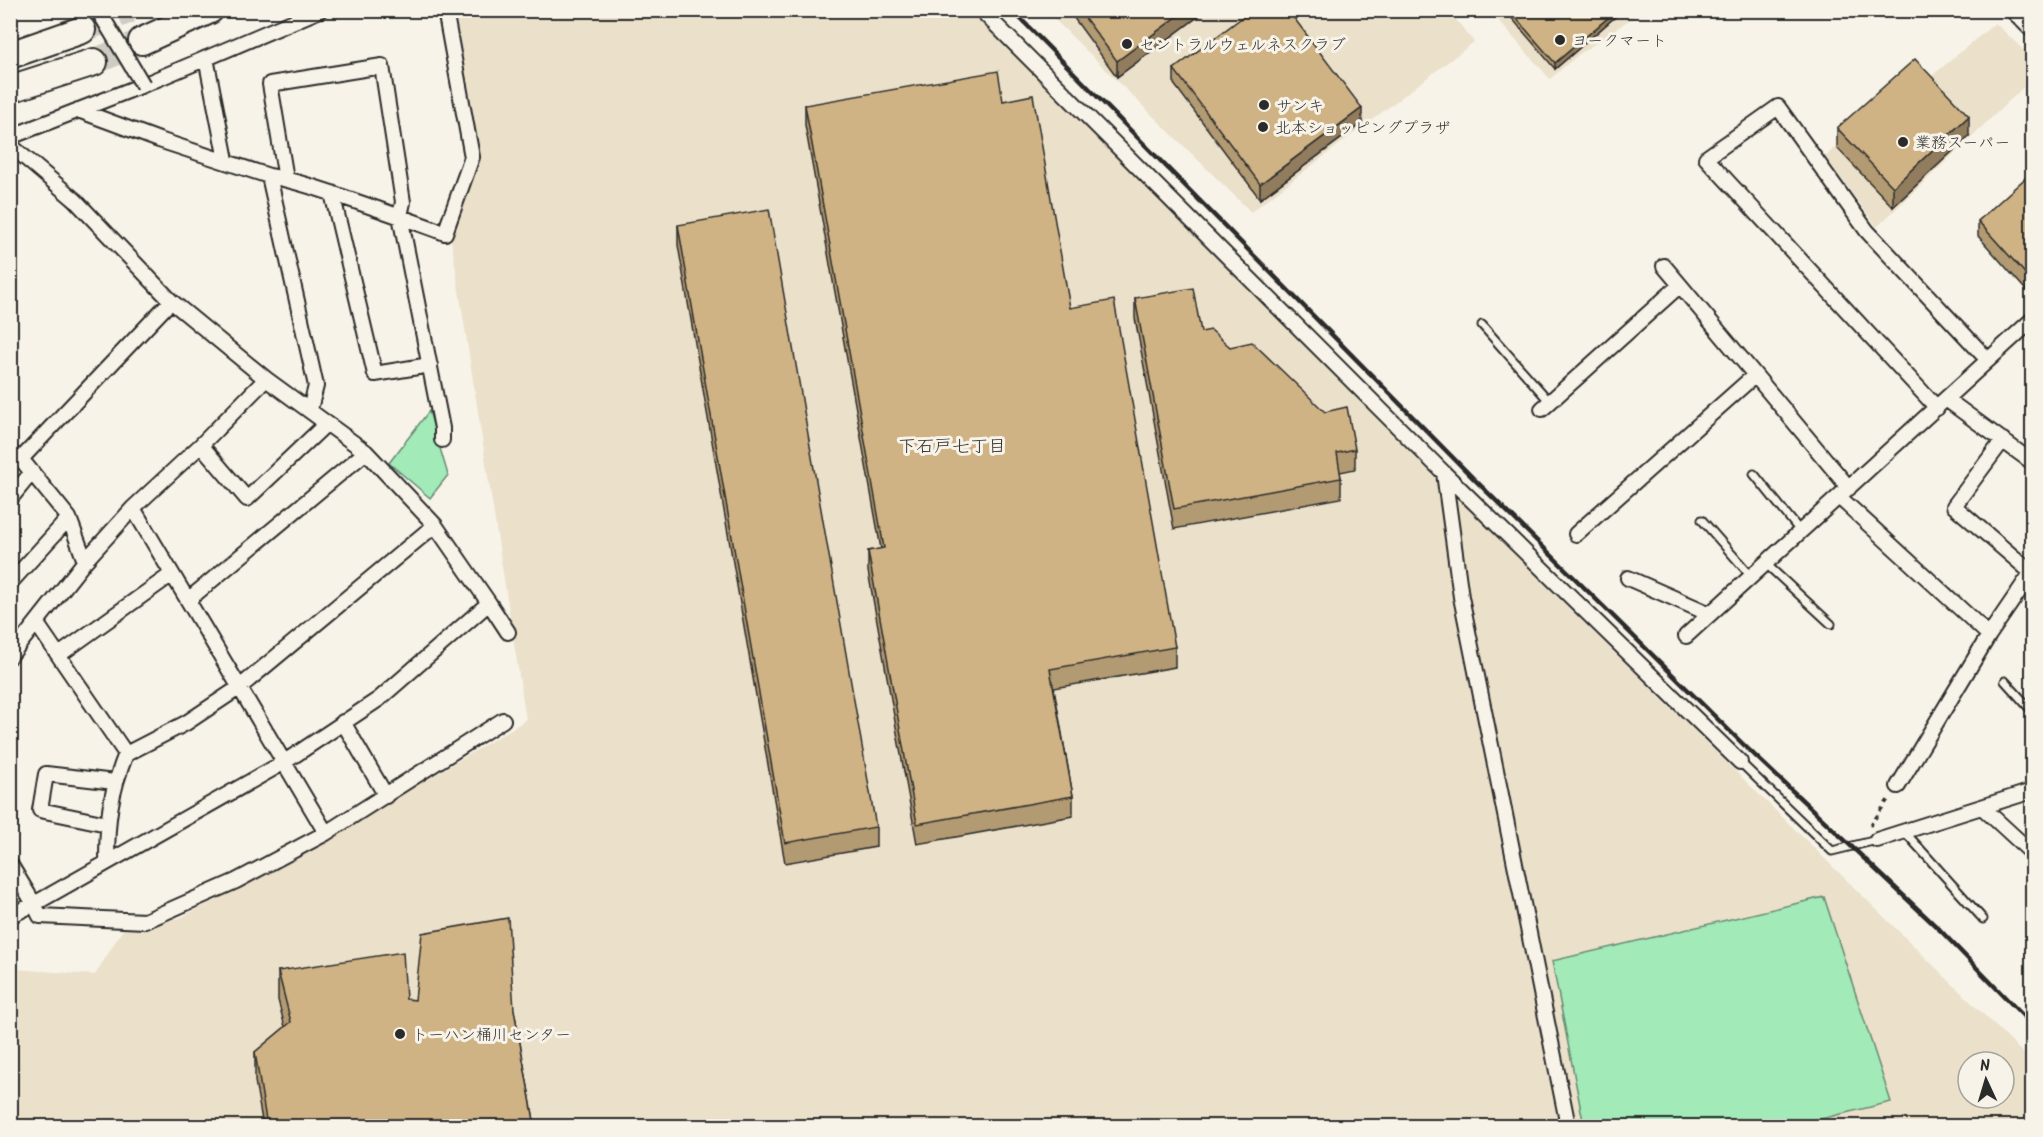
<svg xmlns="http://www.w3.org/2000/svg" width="2043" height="1137" font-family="Kalam,'Klee One',sans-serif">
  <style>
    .built { fill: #ebe0ca; fill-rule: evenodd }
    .green { fill: #a2eab8; stroke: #668a72; stroke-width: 1.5 }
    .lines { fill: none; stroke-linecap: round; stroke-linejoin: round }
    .motorway-tunnel { stroke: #cecbc2; stroke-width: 26; stroke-dasharray: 26 13; stroke-linecap: butt }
    .service-casing { stroke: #2b2b2b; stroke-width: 11 }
    .minor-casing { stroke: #2b2b2b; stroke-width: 18 }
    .secondary-casing { stroke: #2b2b2b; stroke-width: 24 }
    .motorway-casing { stroke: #2b2b2b; stroke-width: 30 }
    .path { stroke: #2b2b2b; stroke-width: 3; stroke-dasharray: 4.5 4.5; stroke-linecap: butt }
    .service { stroke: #f7f3e8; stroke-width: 7 }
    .minor { stroke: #f7f3e8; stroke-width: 14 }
    .secondary { stroke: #f7f3e8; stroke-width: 20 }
    .motorway { stroke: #f7f3e8; stroke-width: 26 }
    .rail { stroke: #2b2b2b; stroke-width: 4.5 }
    .minor-bridge-casing { stroke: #2b2b2b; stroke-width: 18; stroke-linecap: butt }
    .minor-bridge { stroke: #f7f3e8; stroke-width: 14 }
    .wall { fill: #b29a72; stroke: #2b2b2b; stroke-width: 1.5 }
    .shaded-wall { fill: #917d5d; stroke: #2b2b2b; stroke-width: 1.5 }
    .building { fill: #cfb385; stroke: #2b2b2b; stroke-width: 1.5 }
    .poi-dot { fill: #2b2b2b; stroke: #f7f3e8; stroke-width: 2 }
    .labels { text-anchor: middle; stroke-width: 6; stroke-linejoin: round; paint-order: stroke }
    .poi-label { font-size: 16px; fill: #2b2b2b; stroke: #f7f3e8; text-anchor: start }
    .neighbourhood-label { font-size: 18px; fill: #2b2b2b; stroke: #f7f3e8 }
  </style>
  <rect width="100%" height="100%" fill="#f7f3e8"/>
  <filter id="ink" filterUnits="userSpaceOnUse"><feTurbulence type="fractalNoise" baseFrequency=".0167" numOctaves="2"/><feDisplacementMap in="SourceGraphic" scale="12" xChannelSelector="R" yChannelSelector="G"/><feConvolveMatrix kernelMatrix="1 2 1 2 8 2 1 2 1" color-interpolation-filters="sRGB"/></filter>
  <g filter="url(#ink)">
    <!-- built -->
    <path class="built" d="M455,11H972L1418,460L2032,1062V1126H11L10,998L15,969L95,975L123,929L180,918L283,866L526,720L451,239L478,155ZM1968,1062H2004V1098H1968Z
      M1046,11H1449L1474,42L1251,212Z
      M1490,11H1642L1578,55L1550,79Z
      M1995,23L2032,58V79L1877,227L1825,157L1916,70L1926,81Z"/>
    <!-- green -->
    <path class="green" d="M429,411L448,475L430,498L389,463Z
      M1824,897L1891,1102L1792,1126H1584L1552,961Z"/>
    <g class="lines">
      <!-- motorway-tunnel -->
      <path class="motorway-tunnel" d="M82,30L130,10
        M94,62L142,41"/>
      <defs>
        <path id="service" d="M1482,325L1550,402
          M1754,474L1800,531
          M1702,520L1751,576
          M1765,563L1831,624
          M2005,681L2032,711
          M1740,762L1832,851L1877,840
          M1904,831L1983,919"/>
        <path id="minor" d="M981,10L1444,473L1461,597L1568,1126
          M206,58L226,160
          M78,110L159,140L269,176C293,180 317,188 340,196C375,208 410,220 445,233L472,157L445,10
          M10,137L143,85L320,10
          M10,145L75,200L171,301L266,379L366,452L435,525L489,603L379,699L283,763L34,904L10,864
          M269,176L316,386L310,409
          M286,179L270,84L382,66L403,202L400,216L442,428V440
          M332,193L375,374L430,365
          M1664,266L1680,285
          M1946,399L2032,462
          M1937,408L1706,158L1778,107L1867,231L1988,360
          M1542,409L1680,285L1849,488
          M2003,440L1954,506L2032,573
          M201,445L247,499L326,424
          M10,452L21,459L69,518L85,561
          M21,459L171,301
          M1444,473L1740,762
          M1839,497L1989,635
          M10,499L32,472
          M133,508L326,833
          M1576,534L1754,376
          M1628,578L1710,614
          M10,583L69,518
          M188,600L366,452
          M489,603L508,632
          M37,624L126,754
          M1686,636L2032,320
          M59,655L172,574
          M10,656L85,561L133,508L201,445L266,379
          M343,722L386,796
          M1898,786L1989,635L2032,572
          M1982,807L2032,853
          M107,824L40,810L46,774L115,782
          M1877,840L2032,791
          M107,862C107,821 110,793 126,754L186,723L240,687L435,525
          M10,916L34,904L40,916L145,921L236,881L326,833L503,720"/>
        <path id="secondary" d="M2016,10L2032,26"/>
        <path id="motorway" d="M142,41L210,10
          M10,55L82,30
          M10,89L94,62"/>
      </defs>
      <!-- service casing -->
      <use href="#service" class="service-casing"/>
      <!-- minor casing -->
      <use href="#minor" class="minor-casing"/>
      <!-- secondary casing -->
      <use href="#secondary" class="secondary-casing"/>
      <!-- motorway casing -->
      <use href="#motorway" class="motorway-casing"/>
      <!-- path -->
      <path class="path" d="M1870,826L1890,797"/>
      <!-- service -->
      <use href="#service" class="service"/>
      <!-- minor -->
      <use href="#minor" class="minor"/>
      <!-- secondary -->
      <use href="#secondary" class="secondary"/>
      <!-- motorway -->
      <use href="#motorway" class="motorway"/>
      <!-- rail -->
      <path class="rail" d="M1012,10L1472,477L1747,748L1941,931L2032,1025"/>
      <defs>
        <path id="minor-bridge" d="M98,10L143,85"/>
      </defs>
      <!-- minor-bridge casing -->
      <use href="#minor-bridge" class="minor-bridge-casing"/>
      <!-- minor-bridge -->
      <use href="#minor-bridge" class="minor-bridge"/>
    </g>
    <!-- wall -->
    <path class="wall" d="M1068,10H1207L1117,77Z
      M1505,10H1623L1555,69Z
      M1174,69L1362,123L1260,199L1174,84Z
      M1003,101L1070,308L1175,647V667L1054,688L1073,796V816L917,844L868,571V551L881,549L805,125V105Z
      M1837,128L1969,136L1893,207L1837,148Z
      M2032,175V297L1978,236V221Z
      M678,225L876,827V847L785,863L678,245Z
      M1135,298L1230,347L1355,449V469L1340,472L1341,478V498L1174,529L1135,318Z
      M278,971L406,999L514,1010L535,1126H263L255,1081V1052L285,1027L278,1000Z"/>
    <!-- shaded-wall -->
    <path class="shaded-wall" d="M1186,10H1207L1117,77V61Z
      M1617,10H1623L1555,69V63Z
      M1362,108V123L1260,199V184Z
      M1969,116V136L1893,207V187Z"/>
    <!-- building -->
    <path class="building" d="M1079,10H1186L1117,61Z
      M1252,10H1288L1362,108L1260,184L1174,69Z
      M1509,10H1617L1555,63Z
      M1915,59L1969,116L1893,187L1837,128Z
      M998,71L1003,101L1033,95L1070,308L1114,300L1175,647L1050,669L1073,796L917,824L868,551L884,548L805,105Z
      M2031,173L2032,175V281L1978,221Z
      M769,209L876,827L785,843L678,225Z
      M1193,288L1201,332L1211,330L1230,347L1252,342L1325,412L1347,407L1355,449L1337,453L1341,478L1174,509L1135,298Z
      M508,918L514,1010L535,1126H267L255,1052L291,1022L278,971L403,952L406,999L415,1000L422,933Z"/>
  </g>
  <!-- markers -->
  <g class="poi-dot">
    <circle cx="1560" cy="40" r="6"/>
    <circle cx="1127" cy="44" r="6"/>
    <circle cx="1264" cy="105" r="6"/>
    <circle cx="1263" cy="127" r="6"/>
    <circle cx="1903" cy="142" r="6"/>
    <circle cx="400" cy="1034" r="6"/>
  </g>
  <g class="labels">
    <!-- poi labels -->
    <g class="poi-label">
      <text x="1572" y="46">ヨークマート</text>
      <text x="1139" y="50">セントラルウェルネスクラブ</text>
      <text x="1276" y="111">サンキ</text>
      <text x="1275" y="133">北本ショッピングプラザ</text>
      <text x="1915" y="148">業務スーパー</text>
      <text x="412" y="1040">トーハン桶川センター</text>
    </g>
    <!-- neighbourhood labels -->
    <g class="neighbourhood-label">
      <text x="952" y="452">下石戸七丁目</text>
    </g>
  </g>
  <!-- margin -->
  <rect width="2043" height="1137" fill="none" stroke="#f7f3e8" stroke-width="36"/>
  <rect x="18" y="18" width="2007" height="1101" fill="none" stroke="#2b2b2b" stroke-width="2" filter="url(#ink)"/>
  <!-- north arrow -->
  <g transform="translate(1986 1080) rotate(356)"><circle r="28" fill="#f7f3e8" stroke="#a5a39c" stroke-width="1.5"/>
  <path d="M0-4.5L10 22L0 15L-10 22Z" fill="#2b2b2b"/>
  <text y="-9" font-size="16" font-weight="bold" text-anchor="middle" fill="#2b2b2b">N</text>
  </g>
</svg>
